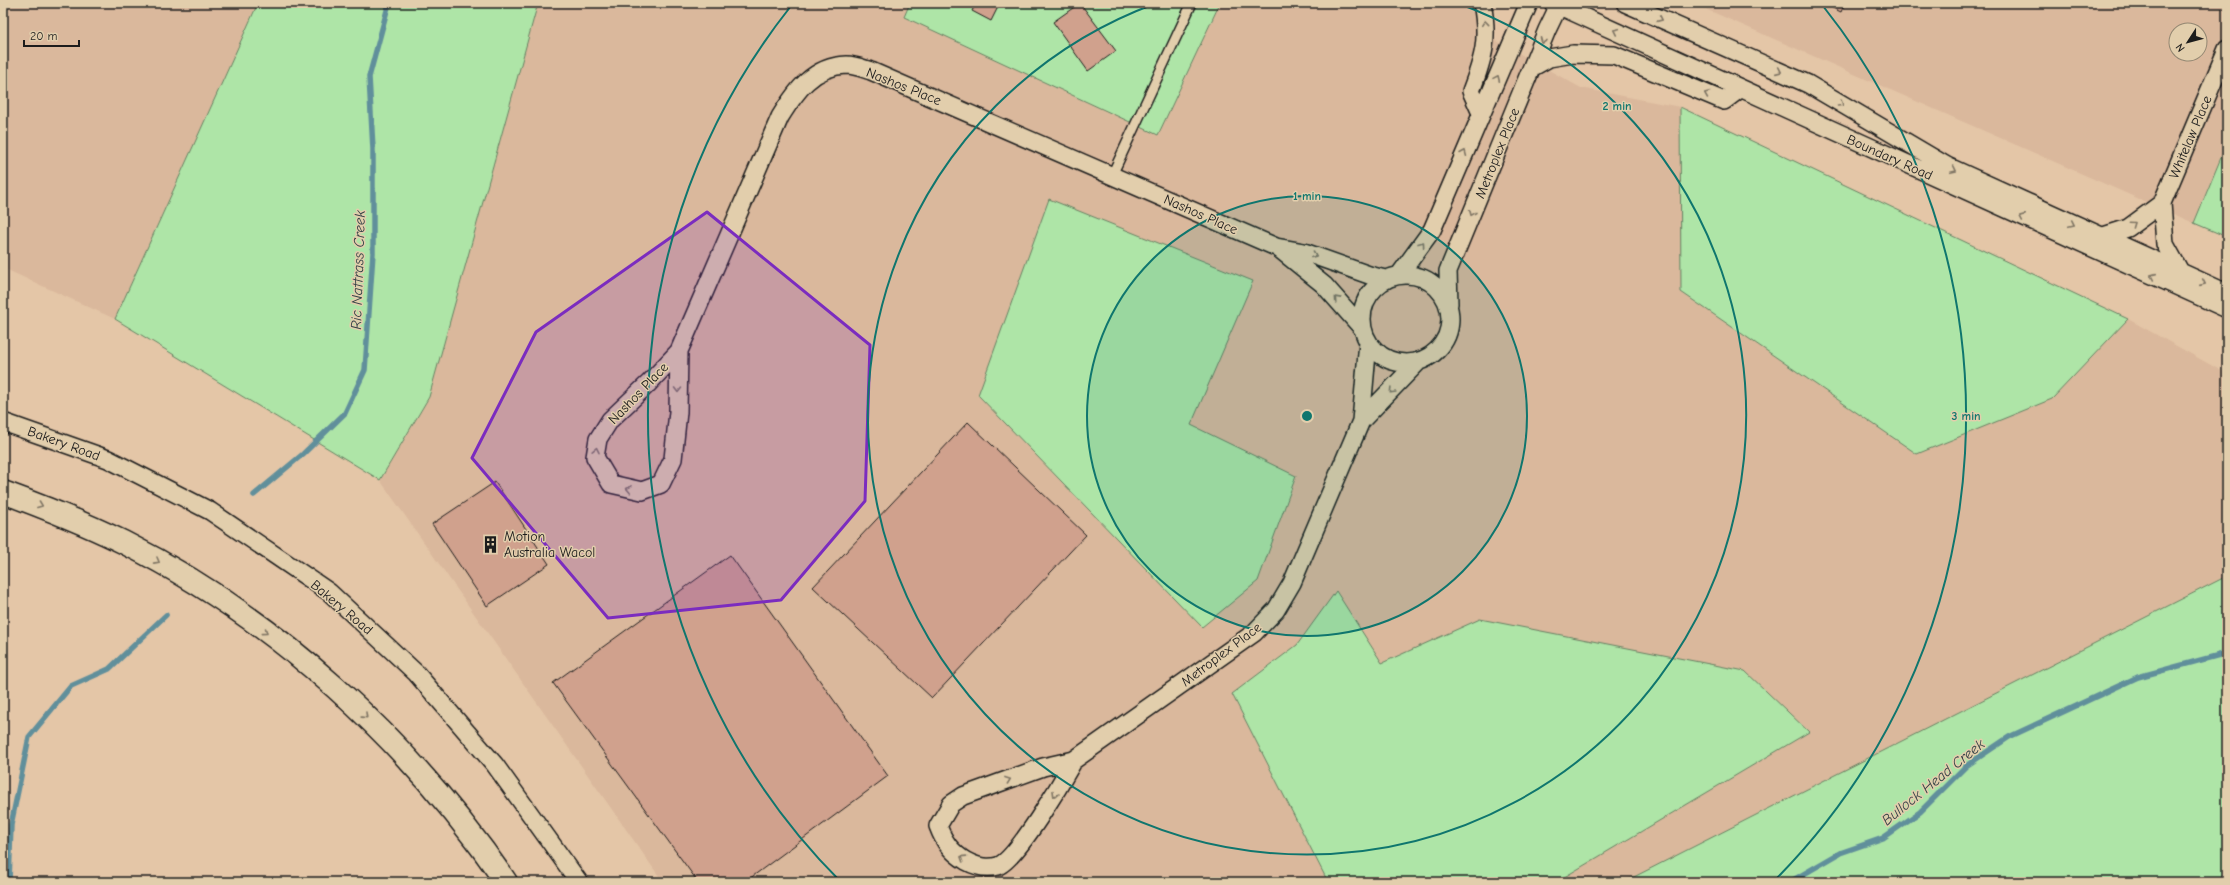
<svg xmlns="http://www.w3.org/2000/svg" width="2230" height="885" font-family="'Comic Neue',sans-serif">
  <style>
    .built { fill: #dab89c; fill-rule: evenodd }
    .green { fill: #aee5a7; stroke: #658062 }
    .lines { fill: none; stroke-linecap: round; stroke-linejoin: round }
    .stream { stroke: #618f9b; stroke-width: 5.5 }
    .building { fill: #d0a18d; stroke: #1c1c1c }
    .service-casing { stroke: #1c1c1c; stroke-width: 12 }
    .minor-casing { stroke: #1c1c1c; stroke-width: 20 }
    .motorway-casing { stroke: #1c1c1c; stroke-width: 25 }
    .service { stroke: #e2ceac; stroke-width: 9 }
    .minor { stroke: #e2ceac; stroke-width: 17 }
    .motorway { stroke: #e2ceac; stroke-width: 22 }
    .oneway { stroke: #7f7564 }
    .marked { fill: #7b2cbf; fill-opacity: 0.2; stroke: #7b2cbf; stroke-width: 3; stroke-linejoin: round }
    .ring { fill: none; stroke: #0f766e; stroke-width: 2 }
    .labels { text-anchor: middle; stroke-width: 3; stroke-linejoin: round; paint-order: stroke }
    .street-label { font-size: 14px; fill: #1c1c1c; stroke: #e2ceac }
    .poi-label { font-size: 14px; fill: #1c1c1c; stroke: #e2ceac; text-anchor: start }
    .water-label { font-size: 15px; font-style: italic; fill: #334246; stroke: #e2ceac }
    .centre { fill: #0f766e; stroke: #e2ceac; stroke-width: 2 }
    .ring-label { font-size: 12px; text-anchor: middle; font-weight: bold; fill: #0f766e; stroke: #e2ceac; stroke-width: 3; stroke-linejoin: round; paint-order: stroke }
  </style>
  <rect width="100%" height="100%" fill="#e4c6a7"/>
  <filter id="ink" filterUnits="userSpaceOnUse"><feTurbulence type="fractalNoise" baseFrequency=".025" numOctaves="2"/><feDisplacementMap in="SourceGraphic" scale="8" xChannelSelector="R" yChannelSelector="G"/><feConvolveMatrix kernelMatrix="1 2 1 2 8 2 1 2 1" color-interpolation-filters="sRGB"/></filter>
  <g filter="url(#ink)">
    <!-- built -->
    <path class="built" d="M3,3H258L115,319L3,268Z
      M538,3H910L904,17L1158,135L1220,3H1474L1477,30L1581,88L1680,107L2128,319L2227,374V576L1624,882H663L380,480L429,397Z
      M1692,3H2227V143L2194,223ZM2176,30H2200V54H2176Z"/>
    <!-- green -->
    <path class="green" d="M258,3H538L429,397L380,480L115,319Z
      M910,3H1220L1158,135L904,17Z
      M1680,107L2128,319L2052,399L1917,454L1681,292Z
      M2227,143V237L2194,223Z
      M1049,199L1253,281L1191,425L1296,476L1258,581L1202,627L978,395Z
      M2227,576V882H1624Z
      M1336,591L1382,663L1480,619L1745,671L1809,732L1556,882H1328L1232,694L1297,645Z"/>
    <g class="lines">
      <!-- stream -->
      <path class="stream" d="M254,495L303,454L345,413L365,370L373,253V149L369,77L389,3
        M9,882L11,825L29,737L71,686L109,669L166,615
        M1790,882L1840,853L1883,838L1920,812L1966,766L2009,737L2138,677L2227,653"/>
    </g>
    <!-- building -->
    <path class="building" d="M976,3H1000L991,21L972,11Z
      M1080,3L1116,51L1088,71L1053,22Z
      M1822,3H1845L1841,12Z
      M968,422L1086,535L932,698L813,587Z
      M495,482L549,564L487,606L432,524Z
      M730,555L888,776L745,882H698L553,683Z"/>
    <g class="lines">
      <defs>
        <path id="service" d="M1112,175L1192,3"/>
        <path id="minor" d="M1553,3L2227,309
          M1625,3L1808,84L1947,166L2227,293
          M1533,67L1549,58L1573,54L1614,55L1724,101L1740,89
          M1481,113L1471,91C1484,57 1489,39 1482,3
          M2100,237L2128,228L2162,203
          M1278,248L1324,285L1363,329
          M2181,273L2165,244L2162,203L2227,49
          M1400,274L1432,230L1529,3
          M1362 319a44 44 0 1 1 88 0a44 44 0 1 1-88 0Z
          M1449,304L1448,271L1547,30L1560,3
          M679,351L678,412L673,459L661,484L642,491L611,484L595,457L598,439L610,420L649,383L679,351L780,117C796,91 813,66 847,65C855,65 864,69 871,71L1276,247L1304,252L1369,275L1385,279
          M1361,421L1418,362
          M3,422L108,459L210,511L329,592L416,673L495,765L579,882
          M1074,760C1063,780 1017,859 998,866C987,869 975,866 966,861C951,852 944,842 938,826L951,804L963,796L1043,767L1074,760L1254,633L1276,610L1292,583L1361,421L1368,342"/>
        <path id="motorway" d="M3,492C44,507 84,523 123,542C277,619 409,741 506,882"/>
      </defs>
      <!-- service casing -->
      <use href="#service" class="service-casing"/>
      <!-- minor casing -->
      <use href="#minor" class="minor-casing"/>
      <!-- motorway casing -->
      <use href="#motorway" class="motorway-casing"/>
      <!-- service -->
      <use href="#service" class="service"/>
      <!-- minor -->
      <use href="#minor" class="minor"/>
      <!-- motorway -->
      <use href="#motorway" class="motorway"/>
    </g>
    <!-- one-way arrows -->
    <defs><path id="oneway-chevron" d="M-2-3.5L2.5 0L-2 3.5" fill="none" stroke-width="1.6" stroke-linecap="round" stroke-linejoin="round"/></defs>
    <g class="oneway">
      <use href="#oneway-chevron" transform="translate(1660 19) rotate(24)"/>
      <use href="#oneway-chevron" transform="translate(1485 23) rotate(-96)"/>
      <use href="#oneway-chevron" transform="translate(1616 31) rotate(-155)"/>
      <use href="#oneway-chevron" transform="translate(1543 41) rotate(112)"/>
      <use href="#oneway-chevron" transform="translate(1779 71) rotate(24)"/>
      <use href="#oneway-chevron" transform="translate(1497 78) rotate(-66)"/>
      <use href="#oneway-chevron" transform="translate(1707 94) rotate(-157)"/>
      <use href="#oneway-chevron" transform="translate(1841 104) rotate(31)"/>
      <use href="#oneway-chevron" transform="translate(1464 153) rotate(-67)"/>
      <use href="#oneway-chevron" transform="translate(1954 170) rotate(25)"/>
      <use href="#oneway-chevron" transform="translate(1472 213) rotate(112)"/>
      <use href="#oneway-chevron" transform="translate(2022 217) rotate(-156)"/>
      <use href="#oneway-chevron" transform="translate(2072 224) rotate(25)"/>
      <use href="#oneway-chevron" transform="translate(2133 224) rotate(-35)"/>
      <use href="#oneway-chevron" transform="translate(1422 244) rotate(-54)"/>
      <use href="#oneway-chevron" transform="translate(1314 255) rotate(21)"/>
      <use href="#oneway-chevron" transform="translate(2153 276) rotate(-156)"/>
      <use href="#oneway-chevron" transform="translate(2203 283) rotate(24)"/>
      <use href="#oneway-chevron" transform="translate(1337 299) rotate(-132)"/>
      <use href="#oneway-chevron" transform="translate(678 390) rotate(91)"/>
      <use href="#oneway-chevron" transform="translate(1392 391) rotate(134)"/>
      <use href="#oneway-chevron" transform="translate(596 450) rotate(-78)"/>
      <use href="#oneway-chevron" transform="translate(629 489) rotate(-167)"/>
      <use href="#oneway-chevron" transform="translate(40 505) rotate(21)"/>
      <use href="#oneway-chevron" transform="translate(157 561) rotate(29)"/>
      <use href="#oneway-chevron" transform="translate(265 632) rotate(37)"/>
      <use href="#oneway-chevron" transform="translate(365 716) rotate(44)"/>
      <use href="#oneway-chevron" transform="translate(1008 780) rotate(-20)"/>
      <use href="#oneway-chevron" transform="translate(1055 794) rotate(120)"/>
      <use href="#oneway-chevron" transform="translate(963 858) rotate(-147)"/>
    </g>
  </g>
  <!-- marked area -->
  <path class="marked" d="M707,212L870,345L865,501L781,600L608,618L472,458L536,332Z"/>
  <!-- distance rings -->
  <circle cx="1307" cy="416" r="220" fill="#0f766e" fill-opacity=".12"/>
  <g class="ring">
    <circle cx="1307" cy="416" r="220"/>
    <path d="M1457 3A439 439 0 1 1 1157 3"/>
    <path d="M841 882A659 659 0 0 1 791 6M1823 6A659 659 0 0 1 1773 882"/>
  </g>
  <!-- icons -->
  <defs>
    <symbol id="building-bare" viewBox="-9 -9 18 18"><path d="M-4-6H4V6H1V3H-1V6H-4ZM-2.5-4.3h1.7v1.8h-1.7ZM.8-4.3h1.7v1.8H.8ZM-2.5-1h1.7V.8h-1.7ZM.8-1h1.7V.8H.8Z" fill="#1c1c1c" stroke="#e2ceac" stroke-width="2.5" paint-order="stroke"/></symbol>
  </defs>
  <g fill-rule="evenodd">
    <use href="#building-bare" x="478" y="532" width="25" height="25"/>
  </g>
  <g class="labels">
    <!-- street labels -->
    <g class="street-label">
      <text transform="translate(904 86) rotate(22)" y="5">Nashos Place</text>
      <text transform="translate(2190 137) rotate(-67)" y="5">Whitelaw Place</text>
      <text transform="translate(1497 153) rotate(-68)" y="5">Metroplex Place</text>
      <text transform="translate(1890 157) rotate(24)" y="5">Boundary Road</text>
      <text transform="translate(1201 214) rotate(24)" y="5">Nashos Place</text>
      <text transform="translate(638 393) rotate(-46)" y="5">Nashos Place</text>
      <text transform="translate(64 443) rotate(20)" y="5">Bakery Road</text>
      <text transform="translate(342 607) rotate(40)" y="5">Bakery Road</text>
      <text transform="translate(1221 654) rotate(-37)" y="5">Metroplex Place</text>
    </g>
    <!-- poi labels -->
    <g class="poi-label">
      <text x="504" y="541">Motion<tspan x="504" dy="16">Australia Wacol</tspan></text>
    </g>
    <!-- water labels -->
    <g class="water-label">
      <text transform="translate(358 270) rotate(-88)" y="5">Ric Nattrass Creek</text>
      <text transform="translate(1933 782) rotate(-39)" y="5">Bullock Head Creek</text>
    </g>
  </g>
  <circle cx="1307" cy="416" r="6" class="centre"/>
  <g class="ring-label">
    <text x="1617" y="110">2 min</text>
    <text x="1307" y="200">1 min</text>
    <text x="1966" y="420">3 min</text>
  </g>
  <!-- margin -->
  <rect width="2230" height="885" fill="none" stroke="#e2ceac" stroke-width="16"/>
  <rect x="8" y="8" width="2214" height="869" fill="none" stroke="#1c1c1c" stroke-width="1.5" filter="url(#ink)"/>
  <!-- north arrow -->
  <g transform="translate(2188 42) rotate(234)"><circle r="19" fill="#e2ceac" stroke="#938772"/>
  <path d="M0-3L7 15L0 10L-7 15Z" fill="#1c1c1c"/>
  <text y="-6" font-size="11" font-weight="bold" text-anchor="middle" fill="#1c1c1c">N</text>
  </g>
  <!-- scale -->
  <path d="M24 40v6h55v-6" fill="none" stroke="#1c1c1c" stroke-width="2"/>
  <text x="30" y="40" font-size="12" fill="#1c1c1c" stroke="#e2ceac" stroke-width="3" paint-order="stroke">20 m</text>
</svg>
